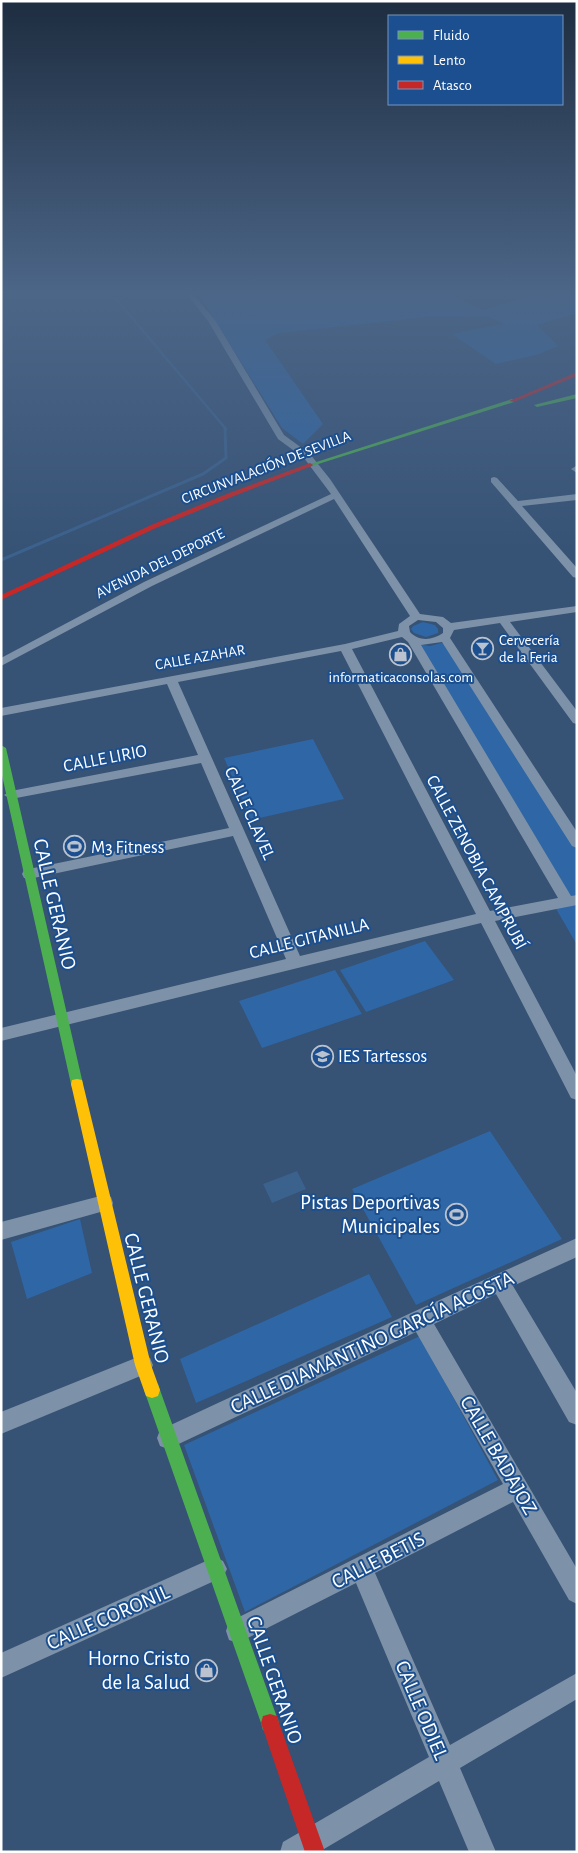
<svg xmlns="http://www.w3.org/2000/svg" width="578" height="1853" font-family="'Alegreya Sans',sans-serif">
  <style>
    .green { fill: #2f66a5 }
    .water { fill: #3b618d }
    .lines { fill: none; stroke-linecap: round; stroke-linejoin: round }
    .stream-far1 { stroke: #3b618d; stroke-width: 2.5 }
    .stream { stroke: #3b618d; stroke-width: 3 }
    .street { fill: #7d92a8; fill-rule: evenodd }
    .fast { fill: #4caf50; fill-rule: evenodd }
    .slow { fill: #ffc107; fill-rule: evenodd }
    .jam { fill: #c62828; fill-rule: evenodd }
    .labels { text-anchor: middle; stroke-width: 4; stroke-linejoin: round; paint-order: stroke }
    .far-street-label { font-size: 15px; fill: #fff; stroke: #1b4f8f }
    .far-poi-label { font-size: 15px; fill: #fff; stroke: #1b4f8f; text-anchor: start }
    .street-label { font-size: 18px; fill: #fff; stroke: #1b4f8f }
    .poi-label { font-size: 18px; fill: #fff; stroke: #1b4f8f; text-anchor: start }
    .near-street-label { font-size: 21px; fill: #fff; stroke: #1b4f8f }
    .near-poi-label { font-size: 21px; fill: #fff; stroke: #1b4f8f; text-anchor: end }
  </style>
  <rect width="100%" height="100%" fill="#365274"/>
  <!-- green -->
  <path class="green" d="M198,293H446L483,310L539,294L550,299L552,293H577V313L537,325L558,346L536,355L496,364L452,334L504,324L489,317H428L278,333L265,340L323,424L303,444L282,428Z
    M423,622L435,625L438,629V633L426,637L414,633L411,629L413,626Z
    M445,642L577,847V895L569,897L416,644L430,646Z
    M313,739L344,799L251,820L224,758Z
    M575,905H577V945L555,907Z
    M425,941L454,980L366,1012L340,970Z
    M335,970L362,1014L262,1048L239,1001Z
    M490,1131L562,1239L416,1305L352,1189Z
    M80,1219L92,1273L27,1299L11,1242Z
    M369,1274L392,1317L196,1403L180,1359Z
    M420,1336L498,1480L245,1612L184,1445Z"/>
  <!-- water -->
  <path class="water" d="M297,1171L306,1189L272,1203L263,1184Z"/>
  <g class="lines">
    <!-- stream-far1 -->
    <path class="stream-far1" d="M111,293L226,429"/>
    <!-- stream -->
    <path class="stream" d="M1,560L203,474L226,458L225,428"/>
    <!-- street -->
    <path class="street" d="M186,293H192L215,320L284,435L310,454L330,479L420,614L443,617L451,623L577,606V612L510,622L577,711V724L573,723L500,623L454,630L450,638L577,832V848L572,846L442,642L421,645L571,896L577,895V905L495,921L577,1076V1100L571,1098L481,923L1,1041V1028L286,959L233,836L29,879L24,878L22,874L24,870L29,869L229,828L201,763L11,799L4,795L11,791L198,755L167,684L1,716V708L345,644L398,631L399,624L410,616L334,499L152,586L1,666V658L144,582L331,494L304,458L278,439L208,321ZM418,620L436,622L443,628V633C433,640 419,642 410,632L409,626ZM402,637L408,642L558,898L490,911L352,649ZM341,651L476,914L300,956L178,682Z
      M576,466H577V473L571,469Z
      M494,477L497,478L518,501L577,494V500L522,506L577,568V578L573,577L491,482V478Z
      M104,1195L111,1197L113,1203L111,1209L1,1240V1222Z
      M577,1238V1257L513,1286L577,1393V1425L569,1422L496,1294L434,1324L577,1569V1604L569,1600L513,1502L375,1573L450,1745L577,1673V1699L460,1768L496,1852H469L439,1781L319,1852H280L283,1842L429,1757L356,1583L238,1643L229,1640L226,1631L229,1622L503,1484L416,1332L168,1449L160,1446L157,1438L160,1430L413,1312Z
      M143,1355L150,1358L153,1365L150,1372L1,1434V1412Z
      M215,1557L223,1561L227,1569L223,1577L1,1678V1653Z"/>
    <!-- fast -->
    <path class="fast" d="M577,394V398L537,407L534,405Z
      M512,399L514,400V402L312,466L307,465Z
      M1,745L6,748L83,1084L82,1088L77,1089L72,1088L71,1084L1,771Z
      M152,1382L158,1384L160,1390L279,1723L277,1730L270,1732L263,1730L261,1723L144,1390L146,1384Z"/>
    <!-- slow -->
    <path class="slow" d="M77,1079L82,1080L83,1084L151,1365L160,1390L158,1396L152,1398L146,1396L135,1365L71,1084L72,1080Z"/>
    <!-- jam -->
    <path class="jam" d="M577,372V376L514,402L509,401Z
      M310,463L313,465L312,466L234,496L156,528L1,600V595L151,525L229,493Z
      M270,1714L277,1716L279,1723L325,1852H305L261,1723L263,1716Z"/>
  </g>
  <!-- sky -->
  <linearGradient id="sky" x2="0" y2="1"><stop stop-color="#1e2d40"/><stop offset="0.53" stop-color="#4c6688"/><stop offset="1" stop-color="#4c6688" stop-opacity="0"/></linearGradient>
  <rect width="578" height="552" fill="url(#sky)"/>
  <!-- icons -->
  <defs>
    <symbol id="bar-ring" viewBox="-11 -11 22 22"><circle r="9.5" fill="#1b4f8f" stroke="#b9c2ce" stroke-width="1.5"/><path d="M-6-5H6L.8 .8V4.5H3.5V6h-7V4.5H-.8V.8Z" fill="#b9c2ce"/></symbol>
    <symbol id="shop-ring" viewBox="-11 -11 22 22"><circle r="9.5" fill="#1b4f8f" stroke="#b9c2ce" stroke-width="1.5"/><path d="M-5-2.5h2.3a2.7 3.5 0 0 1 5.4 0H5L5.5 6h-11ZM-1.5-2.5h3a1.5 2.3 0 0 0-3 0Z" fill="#b9c2ce"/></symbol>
    <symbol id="stadium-ring" viewBox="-11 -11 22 22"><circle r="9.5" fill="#1b4f8f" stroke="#b9c2ce" stroke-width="1.5"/><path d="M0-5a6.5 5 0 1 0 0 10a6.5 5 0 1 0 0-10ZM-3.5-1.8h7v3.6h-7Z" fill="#b9c2ce"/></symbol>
    <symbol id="school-ring" viewBox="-11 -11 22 22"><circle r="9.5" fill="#1b4f8f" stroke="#b9c2ce" stroke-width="1.5"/><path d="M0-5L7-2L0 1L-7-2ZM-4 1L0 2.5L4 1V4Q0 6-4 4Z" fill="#b9c2ce"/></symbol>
  </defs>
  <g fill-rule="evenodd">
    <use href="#bar-ring" x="470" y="636" width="25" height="25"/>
    <use href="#shop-ring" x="388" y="642" width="25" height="25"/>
    <use href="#stadium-ring" x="62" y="834" width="25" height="25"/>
    <use href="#school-ring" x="310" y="1044" width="25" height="25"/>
    <use href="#stadium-ring" x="444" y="1202" width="25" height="25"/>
    <use href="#shop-ring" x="194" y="1658" width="25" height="25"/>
  </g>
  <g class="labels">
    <!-- far-street labels -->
    <g class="far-street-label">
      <text transform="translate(266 467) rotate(-21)" y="5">CIRCUNVALACIÓN DE SEVILLA</text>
      <text transform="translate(160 563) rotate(-26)" y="5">AVENIDA DEL DEPORTE</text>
      <text transform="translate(200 657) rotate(-10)" y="5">CALLE AZAHAR</text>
    </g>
    <!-- far-poi labels -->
    <g class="far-poi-label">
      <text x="499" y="645">Cervecería<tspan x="499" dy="17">de la Feria</tspan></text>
      <text x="401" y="682" text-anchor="middle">informaticaconsolas.com</text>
    </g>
    <!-- street labels -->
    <g class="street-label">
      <text transform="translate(105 758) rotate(-11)" y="6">CALLE LIRIO</text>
      <text transform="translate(250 813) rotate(66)" y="6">CALLE CLAVEL</text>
      <text transform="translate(477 862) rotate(62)" y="6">CALLE ZENOBIA CAMPRUBÍ</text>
      <text transform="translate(309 938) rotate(-14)" y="6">CALLE GITANILLA</text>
    </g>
    <!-- poi labels -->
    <g class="poi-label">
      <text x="91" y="853">M3 Fitness</text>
      <text x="338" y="1062">IES Tartessos</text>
    </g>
    <!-- near-street labels -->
    <g class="near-street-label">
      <text transform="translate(55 904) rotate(77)" y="7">CALLE GERANIO</text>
      <text transform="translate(147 1298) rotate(76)" y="7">CALLE GERANIO</text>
      <text transform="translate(372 1342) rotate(-25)" y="7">CALLE DIAMANTINO GARCÍA ACOSTA</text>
      <text transform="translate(499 1455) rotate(60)" y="7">CALLE BADAJOZ</text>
      <text transform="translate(378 1560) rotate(-27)" y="7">CALLE BETIS</text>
      <text transform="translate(108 1617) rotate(-24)" y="7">CALLE CORONIL</text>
      <text transform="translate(275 1680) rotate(71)" y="7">CALLE GERANIO</text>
      <text transform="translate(422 1710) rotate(67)" y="7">CALLE ODIEL</text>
    </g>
    <!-- near-poi labels -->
    <g class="near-poi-label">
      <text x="440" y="1209">Pistas Deportivas<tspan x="440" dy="24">Municipales</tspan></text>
      <text x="190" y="1665">Horno Cristo<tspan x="190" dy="24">de la Salud</tspan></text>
    </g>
  </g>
  <!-- border -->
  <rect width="578" height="1853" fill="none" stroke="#ffffff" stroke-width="5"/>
  <!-- legend -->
  <rect x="388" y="15" width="175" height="90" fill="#1b4f8f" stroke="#7695bc"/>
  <rect x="398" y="31" width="25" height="8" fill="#4caf50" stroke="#7695bc"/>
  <text x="433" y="40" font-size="15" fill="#ffffff">Fluido</text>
  <rect x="398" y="56" width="25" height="8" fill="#ffc107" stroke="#7695bc"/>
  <text x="433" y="65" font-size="15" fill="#ffffff">Lento</text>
  <rect x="398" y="81" width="25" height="8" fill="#c62828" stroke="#7695bc"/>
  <text x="433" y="90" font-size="15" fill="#ffffff">Atasco</text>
</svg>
